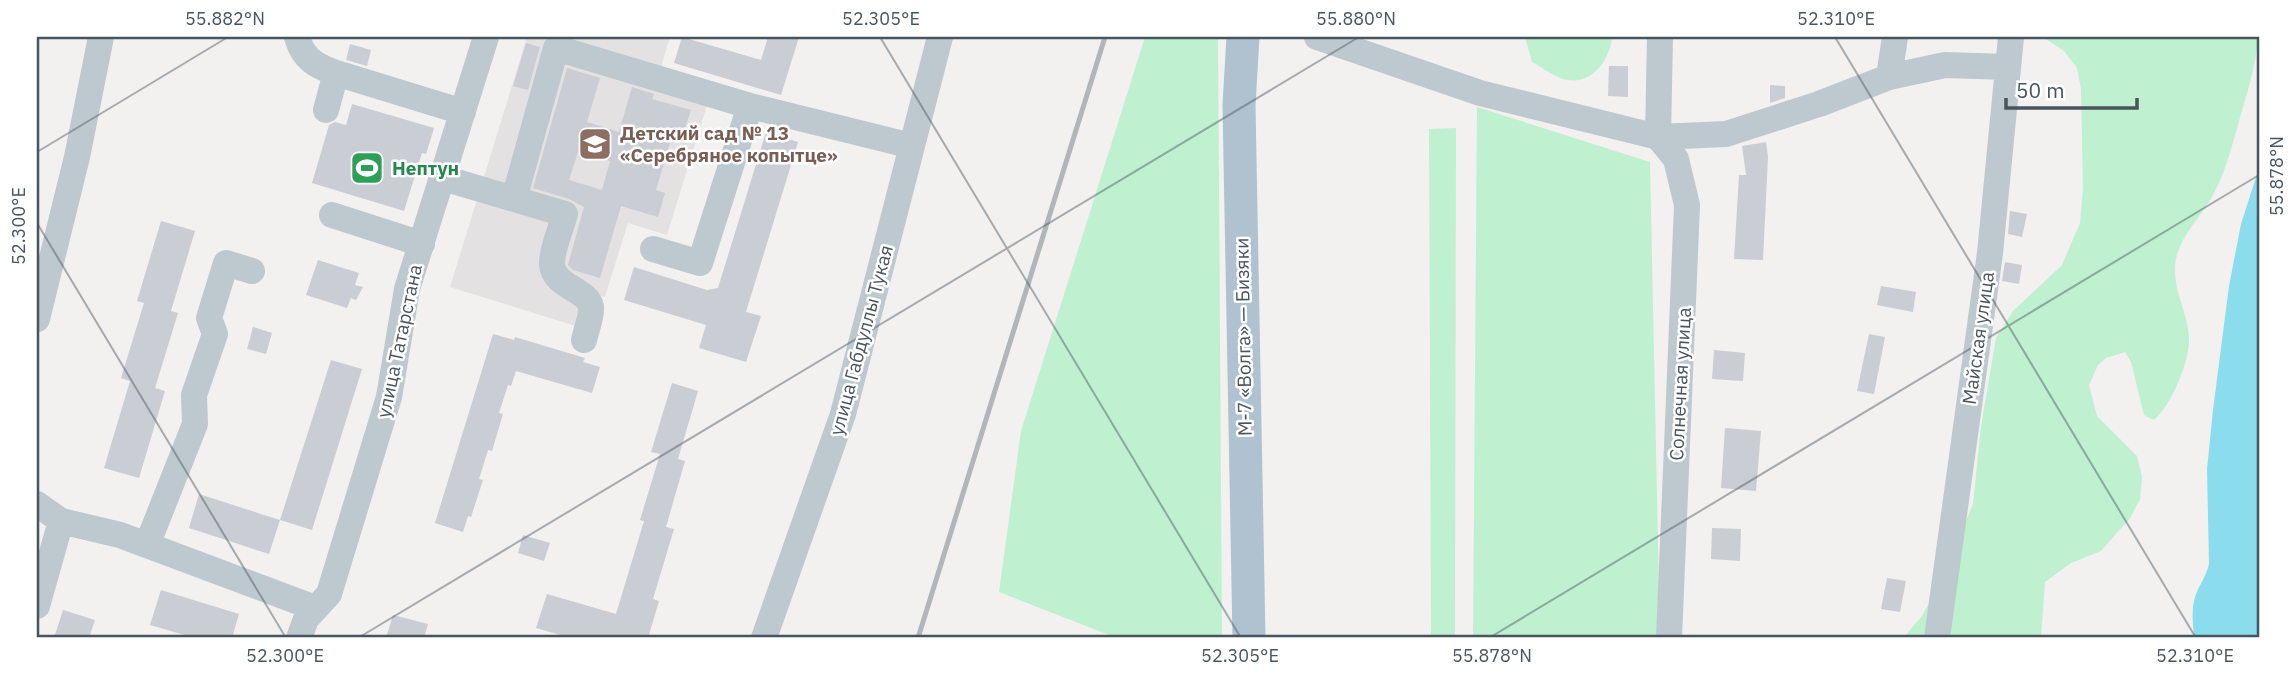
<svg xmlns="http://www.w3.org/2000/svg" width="2296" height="675" font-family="'IBM Plex Sans',sans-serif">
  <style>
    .education { fill: #e4e1e2 }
    .green { fill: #bff0d0 }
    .water { fill: #8bddee }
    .building { fill: #cacdd3; fill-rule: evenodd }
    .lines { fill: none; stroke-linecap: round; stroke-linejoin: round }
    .minor { stroke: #bec8cf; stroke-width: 26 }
    .major { stroke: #b0c1cf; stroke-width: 33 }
    .rail { stroke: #b2b6bb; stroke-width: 5 }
    .ticks { fill: none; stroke: #48545e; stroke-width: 2; stroke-opacity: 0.45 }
    .labels { text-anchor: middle; stroke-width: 5; stroke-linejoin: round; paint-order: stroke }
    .education-label { font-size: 19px; font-weight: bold; fill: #785e54; stroke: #fff; text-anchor: start }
    .leisure-label { font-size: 19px; font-weight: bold; fill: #27864d; stroke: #fff; text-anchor: start }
    .street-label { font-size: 19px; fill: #48545e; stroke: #fff }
    .neatline { fill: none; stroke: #48545e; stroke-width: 2.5 }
    .ticks-label { font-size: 18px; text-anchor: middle; fill: #48545e }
  </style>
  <rect width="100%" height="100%" fill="#f3f0f0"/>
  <!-- education -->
  <path class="education" d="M527,37H670L656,83L709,99L667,235L628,223L605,297L587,292L576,326L450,287Z"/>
  <!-- green -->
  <path class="green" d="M1145,37H1218L1222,638H1117L999,592L1021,431Z
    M1525,37H1612C1610,59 1593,84 1568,80C1557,79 1542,67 1532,62Z
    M2043,37H2258C2256,68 2246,95 2238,125C2231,149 2225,173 2213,195C2200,219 2178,237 2175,265C2173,291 2188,313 2189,338C2190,361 2171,406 2154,420L2144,415L2131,362L2125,352L2106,358L2098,365L2089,385L2097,416L2137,456L2142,477L2140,499L2130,518L2101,551L2071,563L2045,582L2041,638H1903L1922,616L1938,587L1973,504L1981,426L1996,338L2013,311L2062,265L2080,223L2083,188L2081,89L2077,68L2064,51Z
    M1477,107L1650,162L1660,638H1473Z
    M1456,128L1455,638H1431L1429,129Z"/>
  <!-- water -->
  <path class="water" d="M2259,168V638H2194C2193,625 2191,610 2195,597C2199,585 2206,577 2209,564L2207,469L2213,410L2229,286L2241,224Z"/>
  <!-- building -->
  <path class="building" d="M682,37L761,60L768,37H799L781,95L674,63Z
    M526,43L540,47L528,90L513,86Z
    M350,44L371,50L367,66L346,60Z
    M1609,66H1628V97L1608,96Z
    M567,68L600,78L587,122L619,132L632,87L654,94L652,99L691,110L684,132L674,129L656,190L665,193L658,217L621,206L600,278L573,270L568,265L584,207L569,199L533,188ZM578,152L610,161L602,190L569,180Z
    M1770,85L1785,86V98L1770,103Z
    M352,104L434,128L426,154L422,153L404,211L312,183L329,125L335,122L346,125Z
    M766,132L798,142L746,312L761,316L746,362L699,348L706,325L624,300L634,267L707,290L718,288Z
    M1766,142L1768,157L1763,260L1734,259L1739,175H1746L1742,146Z
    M2010,211L2027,214L2022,237L2008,234Z
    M161,221L195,231L171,311L178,313L155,388L165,391L139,478L104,468L130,381L121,378L144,303L137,301Z
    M318,260L359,273L355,285L363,287L356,300L351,298L347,308L306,295Z
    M2005,262L2022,265L2019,284L2002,281Z
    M1881,286L1916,292L1913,312L1877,305Z
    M253,327L272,333L266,354L247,349Z
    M493,334L514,340L515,337L585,358L583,362L600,367L592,393L516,371L511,386L508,385L499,413L503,414L492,451L488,450L479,479L483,480L471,517L468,516L463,532L435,523Z
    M1869,334L1885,337L1874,394L1857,391Z
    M1714,350L1745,353L1743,381L1712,379Z
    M331,360L362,369L312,530L280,520Z
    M672,383L698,391L678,459L685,461L666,527L674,529L653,599L659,601L648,638H571L536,628L547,594L616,614L644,521L640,520L660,454L651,452Z
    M1725,428L1761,431L1756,491L1721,488Z
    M199,494L280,520L269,554L189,528Z
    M1712,528L1741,529L1740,561L1711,559Z
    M523,535L550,543L544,561L518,553Z
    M1887,578L1906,581L1900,612L1881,609Z
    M161,590L239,614L232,638H195L150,625Z
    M63,610L95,620L89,638H54Z
    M393,615L428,624L424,638H386Z"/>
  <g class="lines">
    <!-- minor -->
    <path class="minor" d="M297,37C303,59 316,66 336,73
      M1317,37L1480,93L1658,137L1726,134L1819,104L1889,77L1945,65L2007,67
      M1889,77L1895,37
      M326,110L336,73L463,112
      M1658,137L1676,159L1687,205L1669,638
      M1658,137L1660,37
      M443,178L565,214C561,229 552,248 552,263C552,287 588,289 591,307C592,317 586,330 584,340
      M514,199L556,48L750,106
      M332,215L422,244
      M653,249L700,263L750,106L912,146
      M37,319L77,157L101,37
      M37,504L61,521
      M147,545L195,424L194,395L215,334L209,318L226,263L252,271
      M37,606L61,521L120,535L315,608
      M299,638L306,619L329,594L389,397L407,289L486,37
      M764,638L843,414L940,37
      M1937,638L1990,253L2011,37"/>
    <!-- major -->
    <path class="major" d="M1243,37L1239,105L1249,638"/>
    <!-- rail -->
    <path class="rail" d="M918,638L1105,37"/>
  </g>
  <!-- ticks -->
  <path class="ticks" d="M880,37L1241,638M1835,37L2196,638M37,152L228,37M37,223L286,638M358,638L1359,37M1489,638L2259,175"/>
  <!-- icons -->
  <defs>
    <symbol id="school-square" viewBox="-11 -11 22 22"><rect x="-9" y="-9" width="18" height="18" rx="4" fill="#8d6e63" stroke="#fff"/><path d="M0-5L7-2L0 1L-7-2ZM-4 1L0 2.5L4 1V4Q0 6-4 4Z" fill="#fff"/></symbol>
    <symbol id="stadium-square" viewBox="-11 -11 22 22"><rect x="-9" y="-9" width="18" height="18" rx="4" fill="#2e9e5b" stroke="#fff"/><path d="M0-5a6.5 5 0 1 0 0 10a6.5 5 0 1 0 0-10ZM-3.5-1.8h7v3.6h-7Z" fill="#fff"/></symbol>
  </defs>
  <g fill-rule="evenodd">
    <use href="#school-square" x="576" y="125" width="38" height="38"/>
    <use href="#stadium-square" x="348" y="149" width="38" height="38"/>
  </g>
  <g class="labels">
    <!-- education labels -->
    <g class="education-label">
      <text x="620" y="140">Детский сад № 13<tspan x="620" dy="22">«Серебряное копытце»</tspan></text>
    </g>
    <!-- leisure labels -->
    <g class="leisure-label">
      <text x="392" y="175">Нептун</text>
    </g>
    <!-- street labels -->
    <g class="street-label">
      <text transform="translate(1243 337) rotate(-91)" y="7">М-7 «Волга» — Бизяки</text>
      <text transform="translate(1978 338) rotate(-82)" y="7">Майская улица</text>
      <text transform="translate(861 340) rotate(-75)" y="7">улица Габдуллы Тукая</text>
      <text transform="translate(399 341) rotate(-78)" y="7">улица Татарстана</text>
      <text transform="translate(1680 384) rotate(-87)" y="7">Солнечная улица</text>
    </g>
  </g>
  <!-- border -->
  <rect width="2296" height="675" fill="none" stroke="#ffffff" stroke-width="77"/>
  <!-- scale -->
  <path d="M2006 98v10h131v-10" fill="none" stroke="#48545e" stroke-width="3.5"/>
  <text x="2016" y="98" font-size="21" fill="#48545e" stroke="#ffffff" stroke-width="5" paint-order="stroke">50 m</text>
  <rect x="38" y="38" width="2220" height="598" class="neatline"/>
  <g class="ticks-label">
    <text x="225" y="25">55.882°N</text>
    <text x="881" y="25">52.305°E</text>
    <text x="1356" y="25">55.880°N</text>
    <text x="1836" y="25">52.310°E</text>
    <text transform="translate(2277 176) rotate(-90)" y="6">55.878°N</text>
    <text transform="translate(19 226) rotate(-90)" y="6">52.300°E</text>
    <text x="285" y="662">52.300°E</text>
    <text x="1240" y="662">52.305°E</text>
    <text x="1492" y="662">55.878°N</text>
    <text x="2195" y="662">52.310°E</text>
  </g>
</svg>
